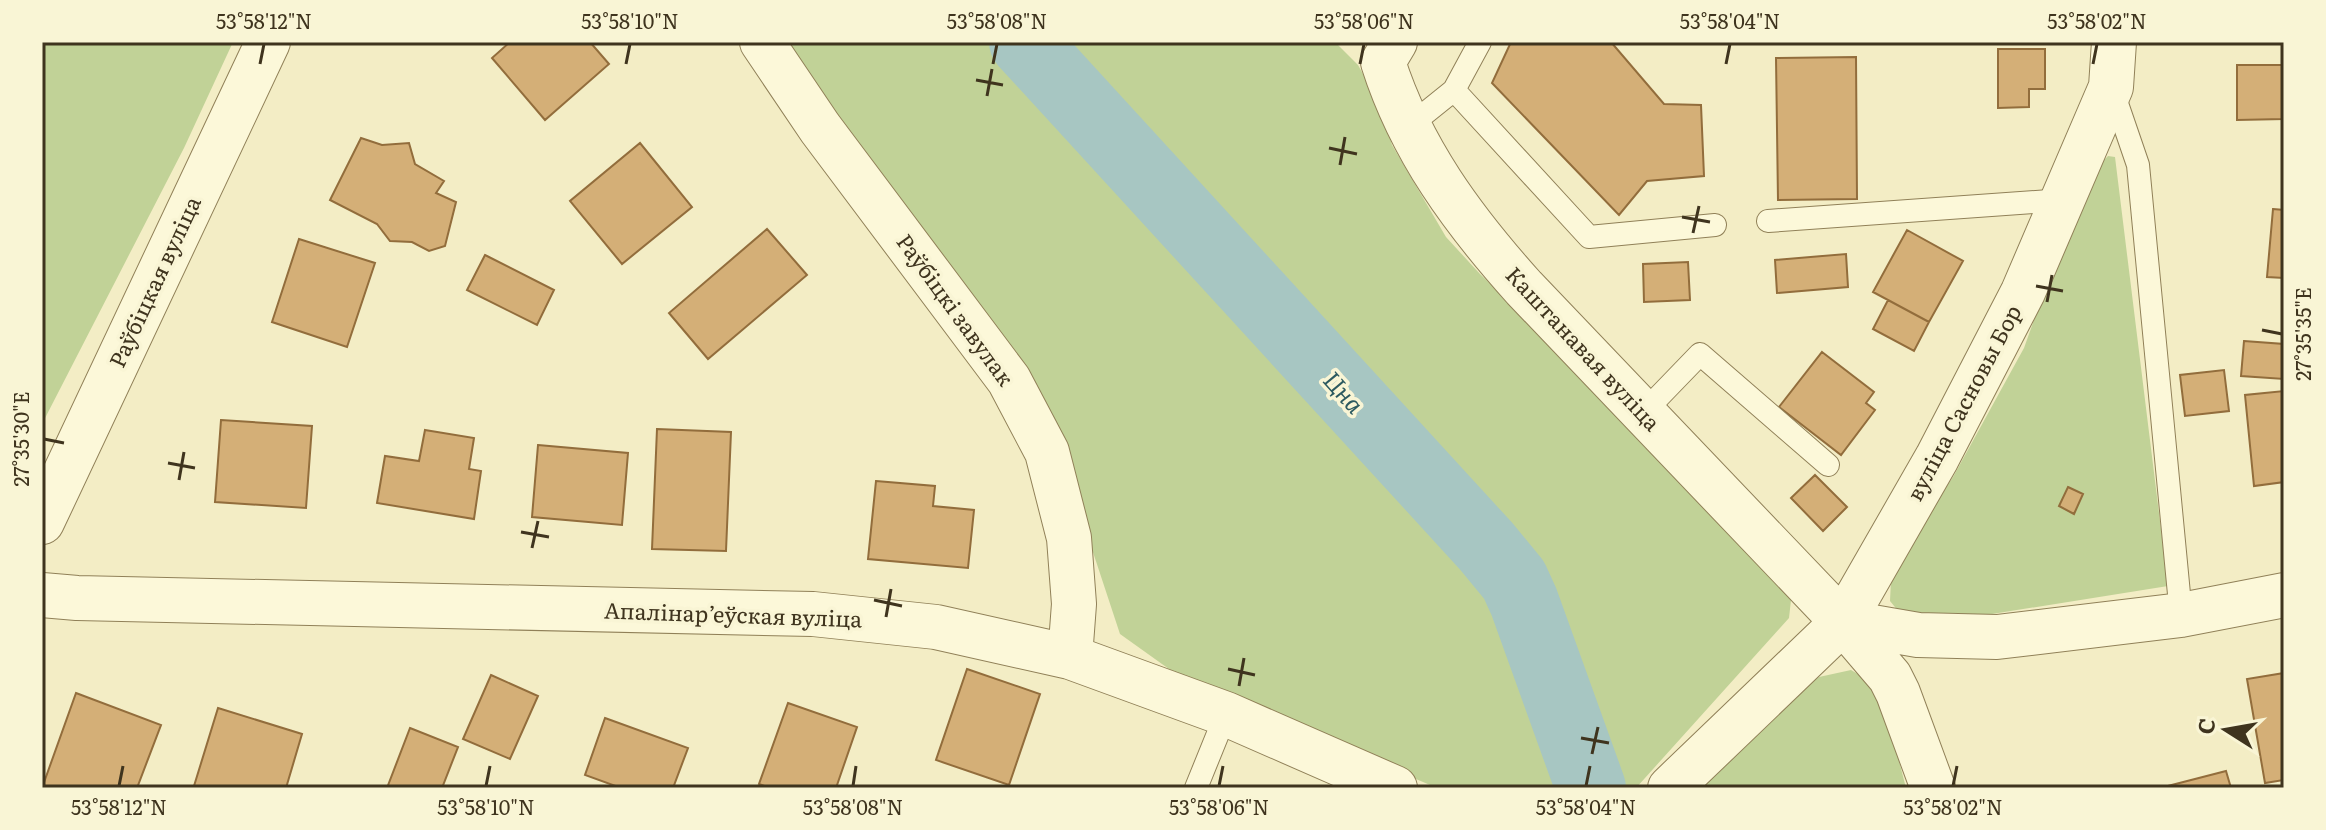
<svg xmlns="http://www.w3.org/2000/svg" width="2326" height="830" font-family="Literata,serif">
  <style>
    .green { fill: #c1d297 }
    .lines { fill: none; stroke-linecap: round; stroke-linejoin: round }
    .river { stroke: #a7c6c2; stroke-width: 70 }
    .building { fill: #d4af77; stroke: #926d3c; stroke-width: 2 }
    .service-casing { stroke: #908058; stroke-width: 24 }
    .minor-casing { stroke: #908058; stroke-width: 46 }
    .tertiary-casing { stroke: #908058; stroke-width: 46 }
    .service { stroke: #fcf8d9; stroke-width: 22 }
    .minor { stroke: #fcf8d9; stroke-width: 44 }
    .tertiary { stroke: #fcf8d9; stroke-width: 44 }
    .ticks { fill: none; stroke: #3f341e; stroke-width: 3 }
    .labels { text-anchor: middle; stroke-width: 7; stroke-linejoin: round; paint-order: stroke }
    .street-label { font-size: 22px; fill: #3f341e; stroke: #f9f5d5 }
    .water-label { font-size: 24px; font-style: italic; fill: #2c5a60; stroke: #f9f5d5 }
    .neatline { fill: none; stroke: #3f341e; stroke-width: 3 }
    .ticks-label { font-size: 20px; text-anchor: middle; fill: #3f341e }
  </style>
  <rect width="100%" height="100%" fill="#f3edc5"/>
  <!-- green -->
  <path class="green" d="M42,42H233L184,148L42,424Z
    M778,42H1006L1502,583L1582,788H1437L1183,679L1120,634L1055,437Z
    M1049,42H1335L1358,65L1382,108L1392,145L1446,237L1480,274L1787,568L1792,591L1789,618L1636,788H1604L1531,577Z
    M2108,156L2115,157L2168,586L1992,614L1926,621L1903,617L1890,601L1891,580L1899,556L1953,477L2024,348L2067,228L2101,163Z
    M1851,670L1880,687L1906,788H1699L1788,699L1819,677Z"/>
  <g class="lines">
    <!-- river -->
    <path class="river" d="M1024,42L1486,546L1514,580L1524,602L1591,788"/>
  </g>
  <!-- building -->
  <path class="building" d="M510,42H590L609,64L545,120L492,58Z
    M1511,42H1611L1664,104L1701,105L1704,176L1647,181L1619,215L1492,83Z
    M1998,49H2045V89H2029V107L1998,108Z
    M1856,57L1857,199L1778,200L1776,58Z
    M2237,65H2284V119L2237,120Z
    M361,138L382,145L409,143L415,164L444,181L436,193L456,202L445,246L429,251L412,242L390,241L377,224L330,200Z
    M640,143L692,207L622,264L570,201Z
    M2273,209L2284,210V278L2267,277Z
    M767,229L807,275L708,359L669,313Z
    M1907,230L1963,261L1929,322L1873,292Z
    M299,239L375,263L347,347L272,322Z
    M1846,254L1848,287L1777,293L1775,260Z
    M485,255L554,290L537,325L467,290Z
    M1688,262L1690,300L1644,302L1643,264Z
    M1888,300L1929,322L1914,351L1873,329Z
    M2244,341L2284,344V379L2241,376Z
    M1822,352L1874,392L1866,403L1875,410L1841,455L1779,407Z
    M2224,370L2229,411L2185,416L2180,375Z
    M2284,391V482L2254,486L2245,395Z
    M221,420L312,426L306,508L215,502Z
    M657,429L731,432L726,551L652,549Z
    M425,430L474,438L469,469L481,471L474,519L377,503L385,456L419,461Z
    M538,445L628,453L622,525L532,517Z
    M1815,475L1847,507L1823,531L1791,498Z
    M876,481L935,486L933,506L974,510L968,568L868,559Z
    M2068,487L2083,494L2074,514L2059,506Z
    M967,669L1040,694L1009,785L936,760Z
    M2284,673V780L2265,783L2247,679Z
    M491,675L538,696L510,759L463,739Z
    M76,693L161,725L137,788H42Z
    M788,703L857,727L836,788H770L759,784Z
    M218,708L302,734L286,788L194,786Z
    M605,718L688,748L673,788H621L585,775Z
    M410,728L458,747L442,788H387Z
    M2226,771L2231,788H2160Z"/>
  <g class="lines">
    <defs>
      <path id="service" d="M1480,42L1454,90L1589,237L1715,225
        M2113,92L2138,165L2181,615
        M1408,127L1454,90
        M1768,221L2063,200
        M1643,413L1700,354L1828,465
        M1196,788L1226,714"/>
      <path id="minor" d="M762,42L820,128L1009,380L1047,452L1069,538L1074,604L1070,657
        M1395,42L1383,62C1411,150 1463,220 1524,288L1843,622L1890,677L1898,693L1933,788
        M42,595L77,598L813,614L936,627L1070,657L1226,714L1395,788
        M1843,622L1918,635L1997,637L2181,615L2284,595
        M1670,788L1843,622L1937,458L2023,292L2111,87L2114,42"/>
      <path id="tertiary" d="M42,522L268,42"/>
    </defs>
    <!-- service casing -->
    <use href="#service" class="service-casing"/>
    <!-- minor casing -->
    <use href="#minor" class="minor-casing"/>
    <!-- tertiary casing -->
    <use href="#tertiary" class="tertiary-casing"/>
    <!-- service -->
    <use href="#service" class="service"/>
    <!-- minor -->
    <use href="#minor" class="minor"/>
    <!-- tertiary -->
    <use href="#tertiary" class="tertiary"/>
  </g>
  <!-- ticks -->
  <path class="ticks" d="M260,64L264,44M626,64L630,44M993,64L997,44M1360,64L1364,44M1726,64L1730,44M2093,64L2097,44M976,80L1003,85M987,96L992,69M1329,148L1357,154M1340,165L1345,137M1682,217L1710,222M1693,233L1699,206M2036,286L2063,291M2047,302L2052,275M2262,330L2282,334M44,439L64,443M168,463L195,468M179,480L184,452M521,532L549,537M532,548L538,521M874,600L902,606M886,617L891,589M1228,669L1255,675M1239,686L1244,658M1581,738L1609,743M1592,754L1598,727M119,786L123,766M486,786L490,766M853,786L856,766M1219,786L1223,766M1586,786L1590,766M1953,786L1957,766"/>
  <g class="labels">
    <!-- street labels -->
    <g class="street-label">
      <text transform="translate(155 282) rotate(-65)" y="8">Раўбіцкая вуліца</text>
      <text transform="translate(955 310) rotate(54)" y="8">Раўбіцкі завулак</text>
      <text transform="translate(1583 349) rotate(47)" y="8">Каштанавая вуліца</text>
      <text transform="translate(1964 403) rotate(-62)" y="8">вуліца Сасновы Бор</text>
      <text transform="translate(733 615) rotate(2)" y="8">Апалінарʼеўская вуліца</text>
    </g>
    <!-- water labels -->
    <g class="water-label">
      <text transform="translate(1343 393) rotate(48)" y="8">Цна</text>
    </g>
  </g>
  <!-- border -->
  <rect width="2326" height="830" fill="none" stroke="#f9f5d5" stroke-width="88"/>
  <!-- north arrow -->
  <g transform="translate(2226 730) rotate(281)" stroke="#f9f5d5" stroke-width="6" paint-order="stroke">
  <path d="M0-6L14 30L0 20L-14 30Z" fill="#3f341e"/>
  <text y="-12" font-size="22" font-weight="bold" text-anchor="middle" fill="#3f341e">С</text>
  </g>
  <rect x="44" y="44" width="2238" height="742" class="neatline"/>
  <g class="ticks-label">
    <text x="264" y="29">53°58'12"N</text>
    <text x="630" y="29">53°58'10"N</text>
    <text x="997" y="29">53°58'08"N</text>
    <text x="1364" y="29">53°58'06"N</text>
    <text x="1730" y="29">53°58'04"N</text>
    <text x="2097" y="29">53°58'02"N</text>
    <text transform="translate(2304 334) rotate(-90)" y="7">27°35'35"E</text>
    <text transform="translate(22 439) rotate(-90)" y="7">27°35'30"E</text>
    <text x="119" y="815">53°58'12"N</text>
    <text x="486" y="815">53°58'10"N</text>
    <text x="853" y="815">53°58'08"N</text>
    <text x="1219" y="815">53°58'06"N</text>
    <text x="1586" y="815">53°58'04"N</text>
    <text x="1953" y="815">53°58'02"N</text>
  </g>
</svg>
